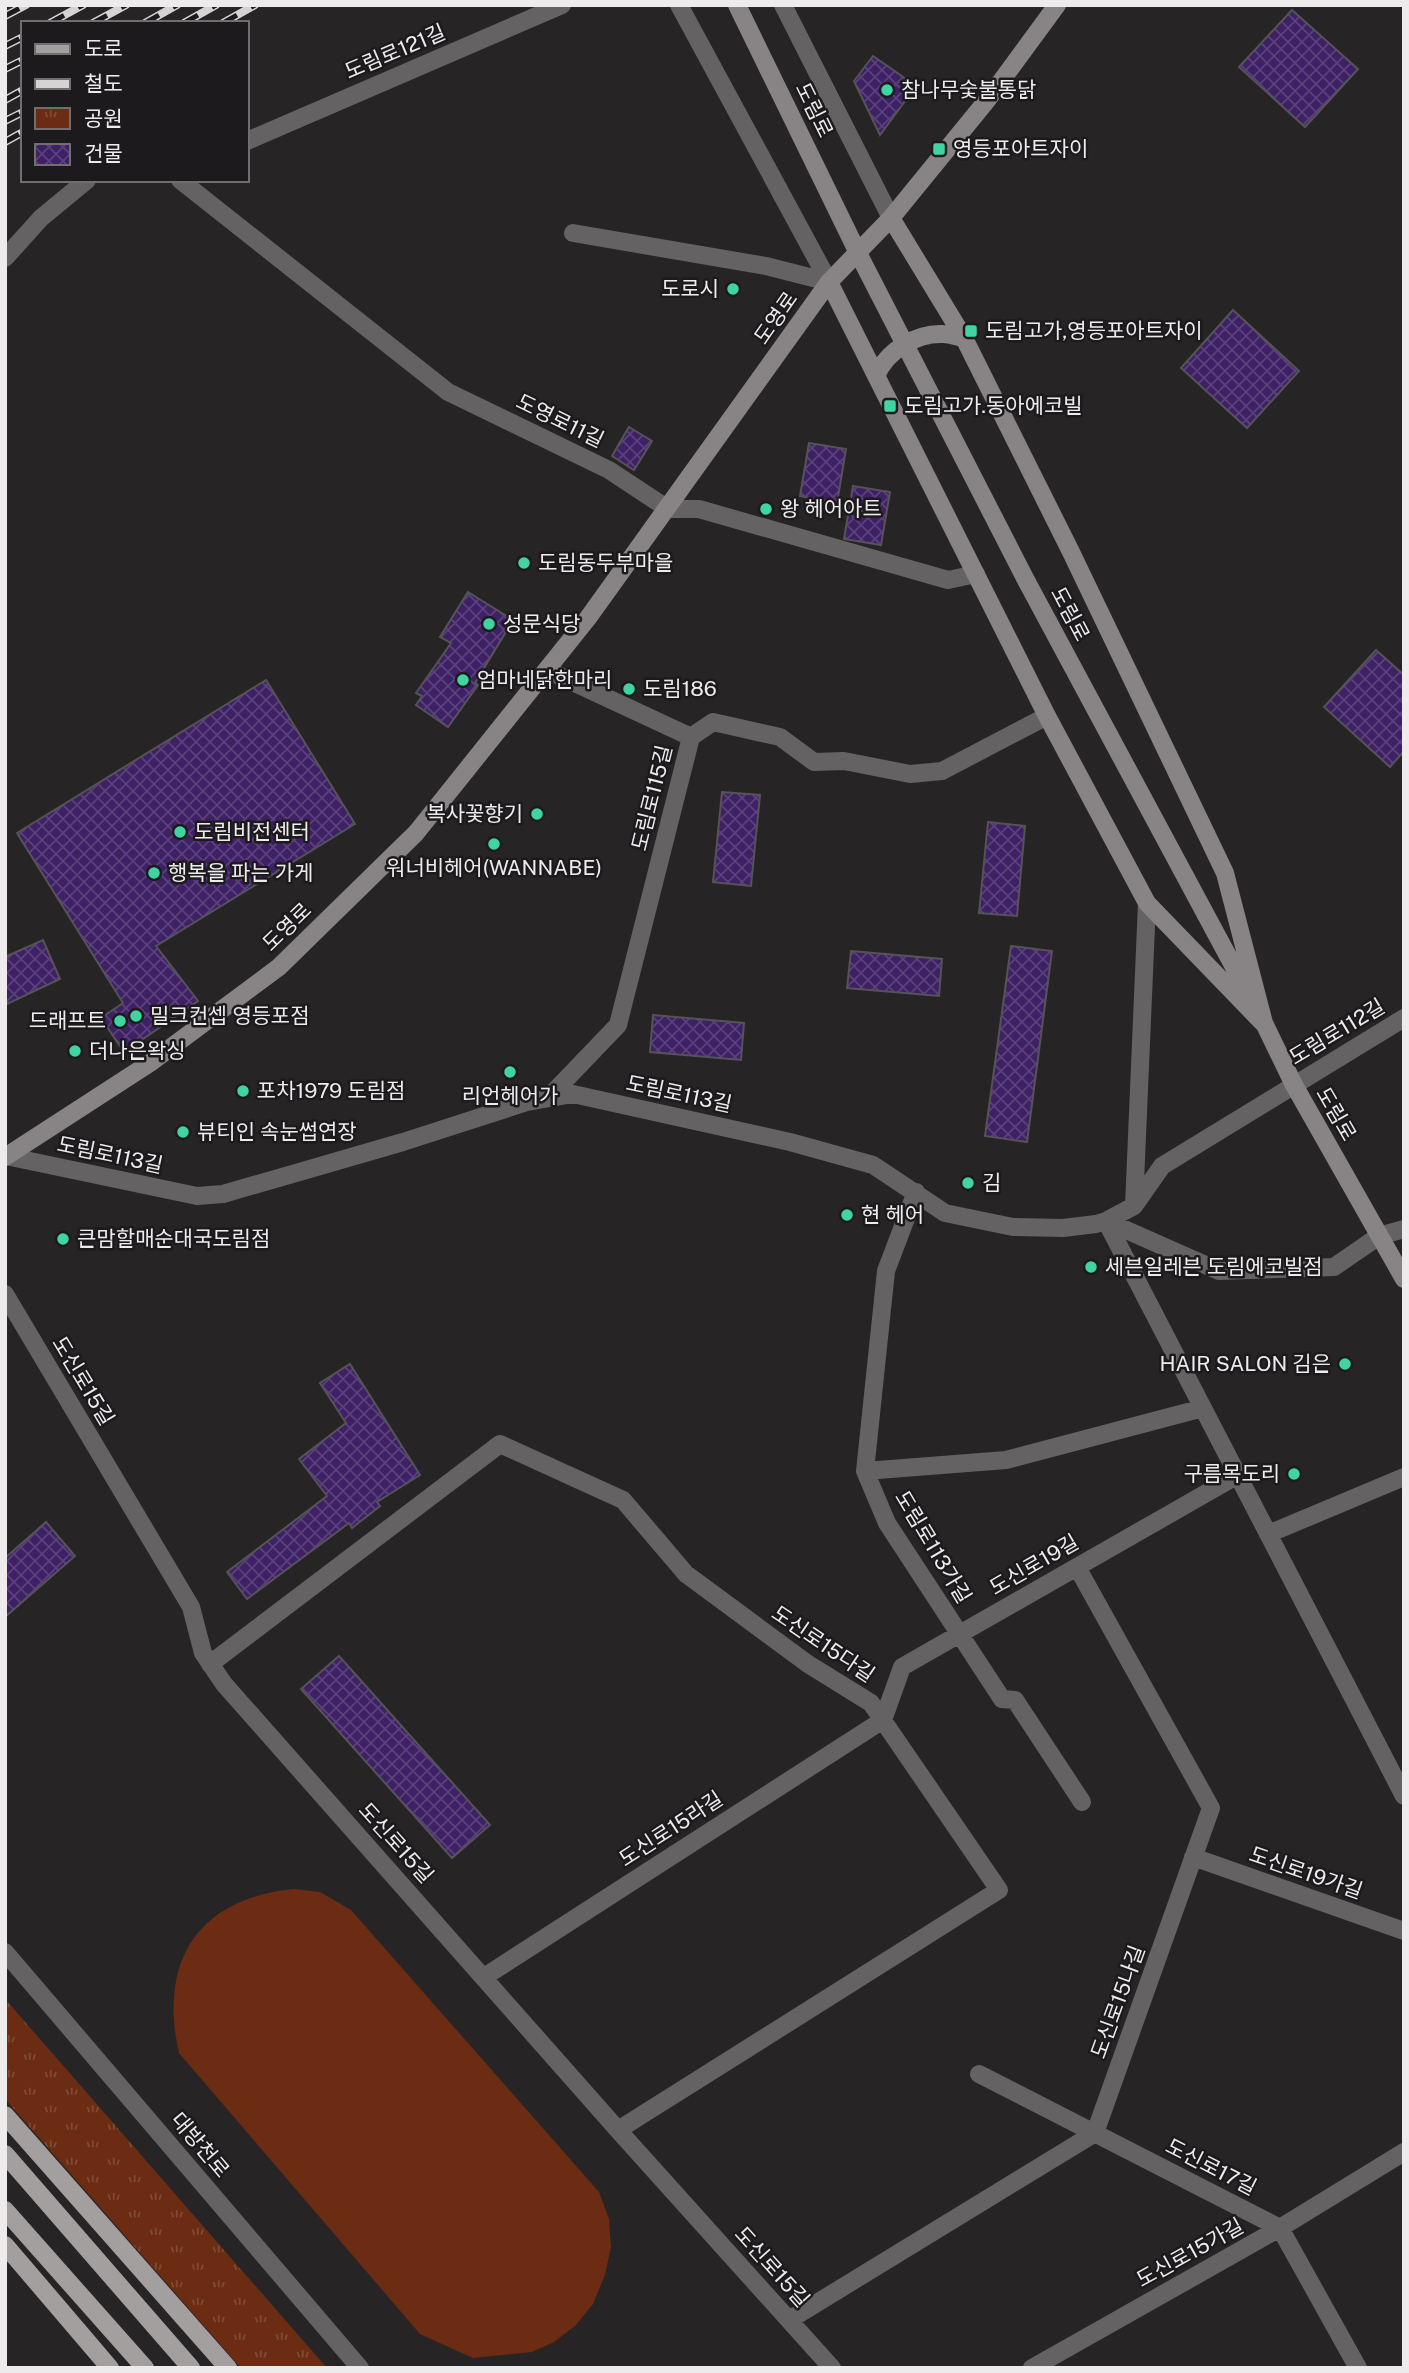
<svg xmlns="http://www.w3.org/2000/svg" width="1409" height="2373" font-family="'Public Sans','Noto Sans KR',sans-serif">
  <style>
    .green { fill: #6b2c13 }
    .park { fill: url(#park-tufts) }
    .building { fill: url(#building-cross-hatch); stroke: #545357; stroke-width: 2 }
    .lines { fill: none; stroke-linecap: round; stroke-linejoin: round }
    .street { stroke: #646262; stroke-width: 18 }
    .secondary { stroke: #888485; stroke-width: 18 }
    .primary { stroke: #a39f9f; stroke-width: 18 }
    .rail-casing { stroke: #d6d3d5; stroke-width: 8 }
    .rail { stroke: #1d1a1d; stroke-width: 5; stroke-dasharray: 16; stroke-linecap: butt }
    .secondary-bridge { stroke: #888485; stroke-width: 18 }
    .poi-dot { fill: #3fd4a2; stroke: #1d1a1d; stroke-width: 2.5 }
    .labels { text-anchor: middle; stroke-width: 5; stroke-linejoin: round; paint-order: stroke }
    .street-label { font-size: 21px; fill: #eeebed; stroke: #1d1a1d }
    .poi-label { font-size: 21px; fill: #eeebed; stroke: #1d1a1d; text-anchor: start }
  </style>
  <defs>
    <pattern id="park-tufts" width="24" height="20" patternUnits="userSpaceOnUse" patternTransform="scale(1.75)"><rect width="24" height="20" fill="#6b2c13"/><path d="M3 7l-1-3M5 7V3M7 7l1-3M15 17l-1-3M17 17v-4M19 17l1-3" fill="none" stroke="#804b36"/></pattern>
    <pattern id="building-cross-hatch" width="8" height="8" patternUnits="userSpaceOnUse" patternTransform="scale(1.75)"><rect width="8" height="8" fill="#3e2065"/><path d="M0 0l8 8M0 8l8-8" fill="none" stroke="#5a417b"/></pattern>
  </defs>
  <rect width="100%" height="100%" fill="#272426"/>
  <!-- green -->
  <path class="green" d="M294,1889L320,1892L351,1910L599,2192L609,2219L611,2247L605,2275L593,2304L575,2326L554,2342L532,2352L473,2358L420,2334L179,2053C158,1961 198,1898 294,1889Z"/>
  <!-- park -->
  <path class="park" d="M5,1999L327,2368H241L5,2099Z"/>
  <!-- building -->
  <path class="building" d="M1292,10L1358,69L1305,127L1239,67Z
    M873,56L916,86L880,135L854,81Z
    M1233,310L1299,371L1247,428L1181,368Z
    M629,427L652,441L634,470L612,456Z
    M809,443L846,449L837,503L800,496Z
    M853,486L890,492L881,545L844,539Z
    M468,592L513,620L475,683L478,685L448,727L416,705L422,696L416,693L451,643L440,637Z
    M1376,650L1404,675V751L1390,767L1324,707Z
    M266,680L355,824L156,946L198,1001L124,1052L101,1018L123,1003L17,833Z
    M722,792L760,795L751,886L713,882Z
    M988,822L1025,826L1017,916L979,913Z
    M43,940L60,979L5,1005V957Z
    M1011,946L1052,951L1027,1142L985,1136Z
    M851,951L942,959L939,996L847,988Z
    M653,1015L744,1023L741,1060L650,1052Z
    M350,1364L420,1475L377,1502L380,1506L352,1528L349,1523L247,1599L227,1572L327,1496L299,1459L346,1423L320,1383Z
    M46,1522L75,1556L5,1617V1558Z
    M339,1656L490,1825L452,1858L301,1689Z"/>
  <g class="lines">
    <!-- street -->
    <path class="street" d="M679,5L829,282
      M783,5L891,218
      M247,141L562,5
      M180,180L448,392L609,470L668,509H699L948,580L976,574
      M573,233L766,266L829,282
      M5,258L41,218L87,180
      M547,670L691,737
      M548,1098L618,1025L691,737L713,722L780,737L814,762L844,761L910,774L942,771L1047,716
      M6,1156L197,1196L223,1194L403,1142L527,1102L573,1094L790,1142L873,1165L945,1213L1013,1227L1063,1228L1096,1224L1106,1221L1134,1206L1162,1166L1404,1018
      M916,1192L886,1271L865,1471L887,1523L1002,1699L1015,1700L1082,1802
      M1134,1206L1147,903
      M1106,1221L1404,1796
      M1106,1221L1219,1271L1334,1267L1379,1236L1404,1229
      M5,1294L191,1607L203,1653L224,1684L618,2130L832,2368
      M865,1471L1006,1460L1203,1408
      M1268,1534L1404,1477
      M210,1664L500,1444L623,1500L686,1574L808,1664L871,1703L999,1890L618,2130
      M1193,1857L1404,1931
      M5,1952L360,2368
      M484,1977L883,1720L902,1667L1238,1475
      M979,2074L1280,2228L1358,2368
      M789,2320L1095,2133L1211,1808L1077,1567
      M1032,2368L1280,2228L1404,2152"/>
    <!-- secondary -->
    <path class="secondary" d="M891,218L964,338L1071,552L1225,873L1264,1023
      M829,282L1047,716L1147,903L1263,1023
      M876,376C887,351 915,333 943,334C950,334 958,337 964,338
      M1027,582L1264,1023L1294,1085L1404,1279
      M5,1157L150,1063L279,967L416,833L588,618L829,282L891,218L988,99L1057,5"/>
    <!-- primary -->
    <path class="primary" d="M5,2115L228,2368
      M5,2154L191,2368
      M5,2210L145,2368
      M5,2245L110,2368"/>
    <defs>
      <path id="rail" d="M5,16L26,5
        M50,23L83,5
        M93,23L126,5
        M145,23L177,5
        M184,23L216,5
        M223,23L255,5
        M5,46L23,37
        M5,69L23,60
        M5,100L23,90
        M5,121L23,112
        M5,142L23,132"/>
    </defs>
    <!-- rail casing -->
    <use href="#rail" class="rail-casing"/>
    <!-- rail -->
    <use href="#rail" class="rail"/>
    <!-- secondary-bridge -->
    <path class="secondary-bridge" d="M737,5L857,251L1027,582"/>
  </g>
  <!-- markers -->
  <g class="poi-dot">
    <circle cx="887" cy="90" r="7"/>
    <rect x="932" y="142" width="14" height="14" rx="3.5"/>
    <circle cx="733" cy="289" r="7"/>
    <rect x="964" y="324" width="14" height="14" rx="3.5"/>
    <rect x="883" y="399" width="14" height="14" rx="3.5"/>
    <circle cx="766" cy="509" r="7"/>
    <circle cx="524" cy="563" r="7"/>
    <circle cx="489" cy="624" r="7"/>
    <circle cx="463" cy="680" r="7"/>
    <circle cx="629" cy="689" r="7"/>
    <circle cx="537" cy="814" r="7"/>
    <circle cx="180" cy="832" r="7"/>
    <circle cx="494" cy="844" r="7"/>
    <circle cx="154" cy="873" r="7"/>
    <circle cx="136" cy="1016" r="7"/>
    <circle cx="120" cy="1021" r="7"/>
    <circle cx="75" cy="1051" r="7"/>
    <circle cx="510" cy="1072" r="7"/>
    <circle cx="243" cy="1091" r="7"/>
    <circle cx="183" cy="1132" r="7"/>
    <circle cx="968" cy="1183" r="7"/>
    <circle cx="847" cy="1215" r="7"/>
    <circle cx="63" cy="1239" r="7"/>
    <circle cx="1091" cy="1267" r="7"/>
    <circle cx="1345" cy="1364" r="7"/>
    <circle cx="1294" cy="1474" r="7"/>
  </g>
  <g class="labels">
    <!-- street labels -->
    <g class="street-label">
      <text transform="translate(395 52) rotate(-23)" y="7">도림로121길</text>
      <text transform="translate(814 110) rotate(64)" y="7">도림로</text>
      <text transform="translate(776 318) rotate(-55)" y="7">도영로</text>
      <text transform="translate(560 421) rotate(26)" y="7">도영로11길</text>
      <text transform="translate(1070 614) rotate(62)" y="7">도림로</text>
      <text transform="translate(652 798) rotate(-76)" y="7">도림로115길</text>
      <text transform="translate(287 927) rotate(-44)" y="7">도영로</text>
      <text transform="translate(1337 1032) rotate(-31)" y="7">도림로112길</text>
      <text transform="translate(679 1094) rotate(12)" y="7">도림로113길</text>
      <text transform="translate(1336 1114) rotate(60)" y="7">도림로</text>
      <text transform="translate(110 1155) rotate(12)" y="7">도림로113길</text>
      <text transform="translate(83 1381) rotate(59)" y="7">도신로15길</text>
      <text transform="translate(933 1547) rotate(59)" y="7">도림로113가길</text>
      <text transform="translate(1034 1565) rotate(-30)" y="7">도신로19길</text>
      <text transform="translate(823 1644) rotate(34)" y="7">도신로15다길</text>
      <text transform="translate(671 1829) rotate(-33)" y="7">도신로15라길</text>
      <text transform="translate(396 1843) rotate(48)" y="7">도신로15길</text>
      <text transform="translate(1306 1873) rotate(19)" y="7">도신로19가길</text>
      <text transform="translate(1118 2002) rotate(-70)" y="7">도신로15나길</text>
      <text transform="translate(200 2145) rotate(50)" y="7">대방천로</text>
      <text transform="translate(1211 2167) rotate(27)" y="7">도신로17길</text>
      <text transform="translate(1190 2253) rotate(-29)" y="7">도신로15가길</text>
      <text transform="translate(772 2267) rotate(48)" y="7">도신로15길</text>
    </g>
    <!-- poi labels -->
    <g class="poi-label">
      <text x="901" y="97">참나무숯불통닭</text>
      <text x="953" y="156">영등포아트자이</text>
      <text x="719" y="296" text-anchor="end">도로시</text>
      <text x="985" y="338">도림고가,영등포아트자이</text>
      <text x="904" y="413">도림고가.동아에코빌</text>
      <text x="780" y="516">왕 헤어아트</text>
      <text x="538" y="570">도림동두부마을</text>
      <text x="503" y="631">성문식당</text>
      <text x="477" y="687">엄마네닭한마리</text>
      <text x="643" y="696">도림186</text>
      <text x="523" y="821" text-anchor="end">복사꽃향기</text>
      <text x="194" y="839">도림비전센터</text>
      <text x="494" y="875" text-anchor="middle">워너비헤어(WANNABE)</text>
      <text x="168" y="880">행복을 파는 가게</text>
      <text x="150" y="1023">밀크컨셉 영등포점</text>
      <text x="106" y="1028" text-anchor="end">드래프트</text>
      <text x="89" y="1058">더나은왁싱</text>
      <text x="257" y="1098">포차1979 도림점</text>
      <text x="510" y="1103" text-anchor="middle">리언헤어가</text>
      <text x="197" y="1139">뷰티인 속눈썹연장</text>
      <text x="982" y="1190">김</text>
      <text x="861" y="1222">현 헤어</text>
      <text x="77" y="1246">큰맘할매순대국도림점</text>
      <text x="1105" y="1274">세븐일레븐 도림에코빌점</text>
      <text x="1331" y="1371" text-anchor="end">HAIR SALON 김은</text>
      <text x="1280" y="1481" text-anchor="end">구름목도리</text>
    </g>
  </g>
  <!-- border -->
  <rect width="1409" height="2373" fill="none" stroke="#eeebed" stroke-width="14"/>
  <!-- legend -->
  <rect x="21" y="21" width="228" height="161" fill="#1d1a1d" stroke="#716e70" stroke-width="2"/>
  <rect x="35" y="44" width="35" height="10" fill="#a39f9f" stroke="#716e70" stroke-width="2"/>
  <text x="84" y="56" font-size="21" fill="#eeebed">도로</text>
  <rect x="35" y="79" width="35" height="10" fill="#d6d3d5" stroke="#716e70" stroke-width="2"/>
  <text x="84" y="91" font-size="21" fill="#eeebed">철도</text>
  <rect x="35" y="108" width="35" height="21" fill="url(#park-tufts)" stroke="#716e70" stroke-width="2"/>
  <text x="84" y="126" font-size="21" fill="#eeebed">공원</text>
  <rect x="35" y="144" width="35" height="21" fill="url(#building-cross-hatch)" stroke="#716e70" stroke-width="2"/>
  <text x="84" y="161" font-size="21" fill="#eeebed">건물</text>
</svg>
